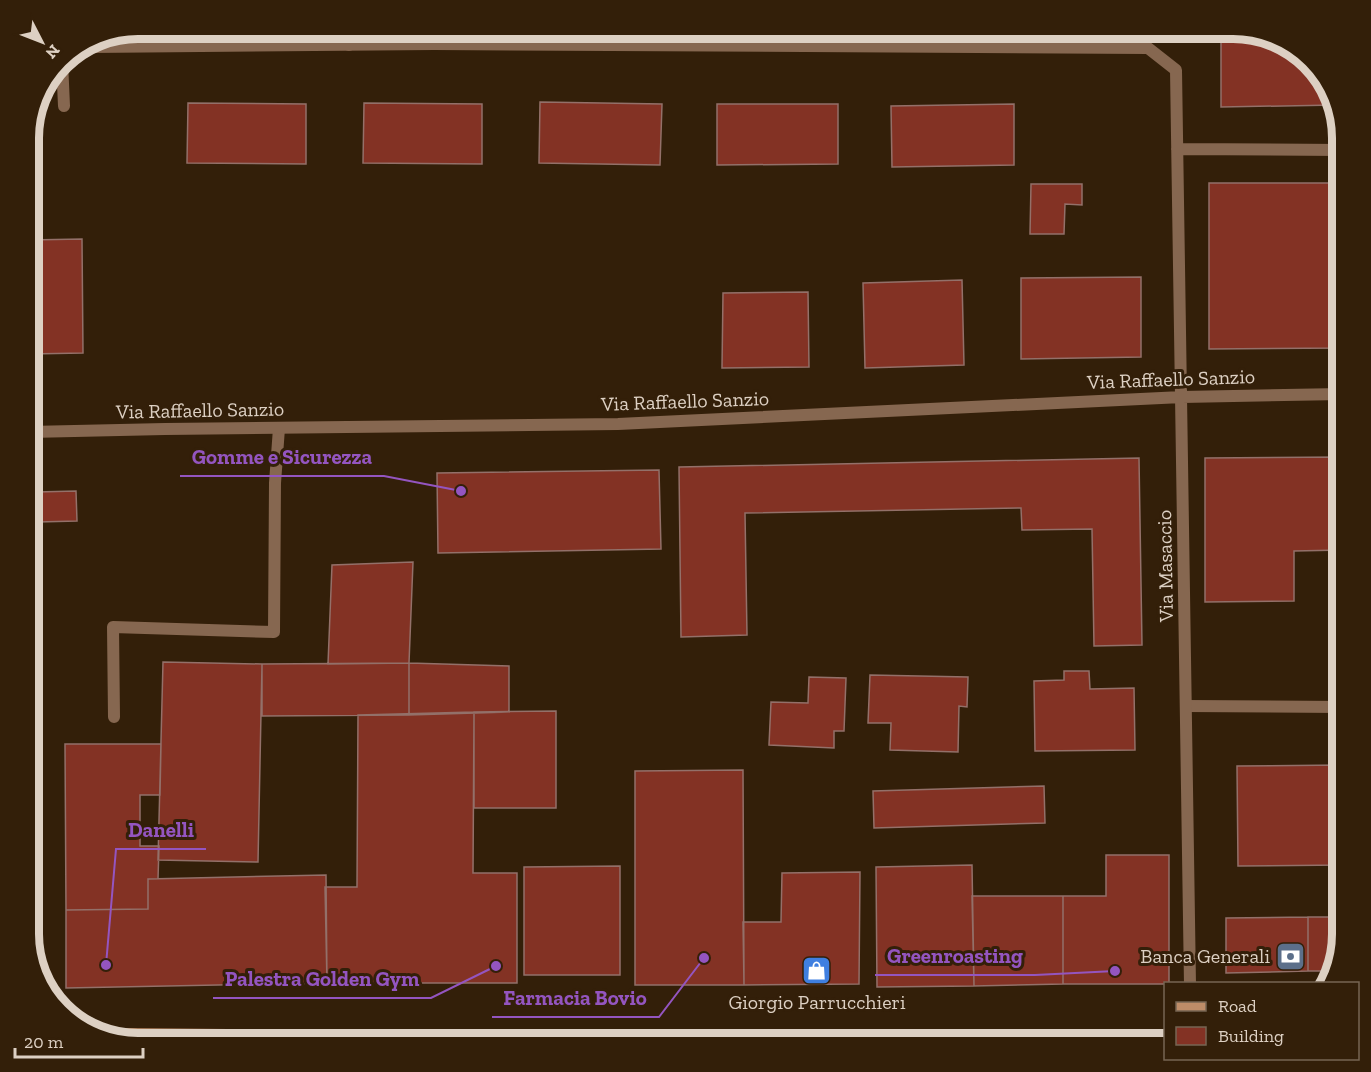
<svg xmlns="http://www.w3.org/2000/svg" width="1371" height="1072" font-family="'Zilla Slab',serif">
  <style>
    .building { fill: #833224; stroke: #937069; stroke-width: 1.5 }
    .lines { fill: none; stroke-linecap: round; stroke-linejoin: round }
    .lane { stroke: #866750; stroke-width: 12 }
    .street { stroke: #866750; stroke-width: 12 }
    .secondary { stroke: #be8c68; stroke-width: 12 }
    .labels { text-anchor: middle; stroke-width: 6; stroke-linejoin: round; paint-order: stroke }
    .street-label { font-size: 20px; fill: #ddd0c3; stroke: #331f09 }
    .poi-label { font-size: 20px; fill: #ddd0c3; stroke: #331f09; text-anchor: end }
    .rim { fill: none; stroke: #ddd0c3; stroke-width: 8 }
    .leader { fill: none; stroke: #9455c0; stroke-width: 2 }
    .callout-dot { fill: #9455c0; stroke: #331f09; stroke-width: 2 }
    .callout-label { font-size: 21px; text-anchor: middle; font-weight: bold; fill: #9455c0; stroke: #331f09; stroke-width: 6; stroke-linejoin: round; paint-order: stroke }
  </style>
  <rect width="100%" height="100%" fill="#331f09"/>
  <!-- building -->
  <path class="building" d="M1221,29H1233L1305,56L1331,90L1335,105L1221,107Z
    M540,102L662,104L660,165L539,163Z
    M188,103L306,104V164L187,163Z
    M364,103L482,104V164L363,163Z
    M717,104H838V164L717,165Z
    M1014,104V165L892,167L891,106Z
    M1209,183H1340L1341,348L1209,349Z
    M1031,184H1082V205L1065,204L1064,234H1030Z
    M82,239L83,353L29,354V240Z
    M1141,277V357L1021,359V278Z
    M962,280L964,365L865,368L863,283Z
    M808,292L809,367L722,368L723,293Z
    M1342,457V550L1294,551V601L1205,602V458Z
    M1139,458L1142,645L1094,646L1092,529L1022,530L1021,508L745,513L747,635L681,637L679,467Z
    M659,470L661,549L438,553L437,473Z
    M76,491L77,521L38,522L37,492Z
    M413,562L409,663L328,664L332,565Z
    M163,662L262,664L258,862L158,860Z
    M409,663L509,666V712L409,715Z
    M409,663V715L262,716V664Z
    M1064,671H1089L1090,689L1134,688L1135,750L1035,751L1034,681L1064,680Z
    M870,675L968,677L967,707L959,706L958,752L890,750L891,723H868Z
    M809,677L846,678L844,731H834V748L769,745L771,702L808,703Z
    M556,711V808H474V712Z
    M474,712L473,873H517V983H327L325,887H357L358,715Z
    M65,744H161L160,795H140V846H159L158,879H148V909L66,910Z
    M1342,765V865L1238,866L1237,766Z
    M743,770L744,985H635V771Z
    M1044,786L1045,823L874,828L873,791Z
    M1106,855H1169V984H1063V896H1106Z
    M972,865L974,986L877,987L876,867Z
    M620,866V975H524V867Z
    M860,872L859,984L744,985L743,922H781L782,873Z
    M326,875L327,983L66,988V910L148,909V879Z
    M972,896H1063V984L974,986Z
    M1308,917V971L1226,973V918Z
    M1308,917H1342V934L1329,971H1308Z"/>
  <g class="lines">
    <!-- lane -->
    <path class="lane" d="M434,44L435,29
      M349,45V29
      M62,61L64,106
      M1186,706L1342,707
      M114,717L113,627L274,632L275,483L279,428"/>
    <!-- street -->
    <path class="street" d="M90,47L434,44L1148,48L1176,70L1190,984
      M1177,149L1342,150
      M29,432L165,429L618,424L1182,397L1342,394"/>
    <!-- secondary -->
    <path class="secondary" d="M114,1034L612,1038L1166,1037"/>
  </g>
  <!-- icons -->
  <defs>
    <symbol id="bank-square" viewBox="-11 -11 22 22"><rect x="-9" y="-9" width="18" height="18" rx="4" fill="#5c6f8a" stroke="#331f09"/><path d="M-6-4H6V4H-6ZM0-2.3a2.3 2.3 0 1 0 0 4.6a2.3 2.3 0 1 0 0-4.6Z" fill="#fff"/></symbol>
    <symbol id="shop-square" viewBox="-11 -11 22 22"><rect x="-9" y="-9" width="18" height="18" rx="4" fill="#3f7fe0" stroke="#331f09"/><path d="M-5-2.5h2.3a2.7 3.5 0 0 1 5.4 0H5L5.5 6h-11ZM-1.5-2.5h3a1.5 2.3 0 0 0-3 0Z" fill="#fff"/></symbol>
  </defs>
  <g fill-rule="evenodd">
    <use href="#bank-square" x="1274" y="940" width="33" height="33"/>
    <use href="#shop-square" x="800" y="954" width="33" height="33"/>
  </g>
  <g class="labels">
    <!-- street labels -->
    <g class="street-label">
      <text transform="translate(1171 379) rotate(-2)" y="7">Via Raffaello Sanzio</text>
      <text transform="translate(685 401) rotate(-2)" y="7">Via Raffaello Sanzio</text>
      <text transform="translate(200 410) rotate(-1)" y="7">Via Raffaello Sanzio</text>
      <text transform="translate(1165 566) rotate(-91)" y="7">Via Masaccio</text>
    </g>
    <!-- poi labels -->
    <g class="poi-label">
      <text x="1270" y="963">Banca Generali</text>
      <text x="817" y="1009" text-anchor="middle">Giorgio Parrucchieri</text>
    </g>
  </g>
  <!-- crop -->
  <path d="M0 0H1371V1072H0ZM138 39H1233A99 99 0 0 1 1332 138V934A99 99 0 0 1 1233 1033H138A99 99 0 0 1 39 934V138A99 99 0 0 1 138 39Z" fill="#331f09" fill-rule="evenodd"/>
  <path class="rim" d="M138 39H1233A99 99 0 0 1 1332 138V934A99 99 0 0 1 1233 1033H138A99 99 0 0 1 39 934V138A99 99 0 0 1 138 39Z"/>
  <!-- callouts -->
  <path class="leader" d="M461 491L384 476H180M106 965L116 849H206M1115 971L1035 975H875M496 966L431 998H213M704 958L659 1017H492"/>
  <g class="callout-dot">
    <circle cx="461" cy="491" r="6"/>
    <circle cx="106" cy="965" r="6"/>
    <circle cx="1115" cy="971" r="6"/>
    <circle cx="496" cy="966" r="6"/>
    <circle cx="704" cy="958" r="6"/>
  </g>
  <g class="callout-label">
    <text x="282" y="464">Gomme e Sicurezza</text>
    <text x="161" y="837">Danelli</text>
    <text x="955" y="963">Greenroasting</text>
    <text x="322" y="986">Palestra Golden Gym</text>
    <text x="575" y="1005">Farmacia Bovio</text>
  </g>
  <!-- legend -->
  <rect x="1164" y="982" width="195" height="78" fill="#331f09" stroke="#776653" stroke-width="1.5"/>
  <rect x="1176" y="1002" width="30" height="9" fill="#be8c68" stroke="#776653" stroke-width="1.5"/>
  <text x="1218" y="1012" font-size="18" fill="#ddd0c3">Road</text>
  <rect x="1176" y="1027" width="30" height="18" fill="#833224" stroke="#776653" stroke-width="1.5"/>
  <text x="1218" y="1042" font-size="18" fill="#ddd0c3">Building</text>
  <!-- north arrow -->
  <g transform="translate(42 42) rotate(132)" stroke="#331f09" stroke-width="4.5" paint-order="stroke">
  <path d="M0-4.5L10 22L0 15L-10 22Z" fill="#ddd0c3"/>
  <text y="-9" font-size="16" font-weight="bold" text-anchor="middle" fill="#ddd0c3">N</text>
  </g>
  <!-- scale -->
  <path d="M15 1048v9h128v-9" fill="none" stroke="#ddd0c3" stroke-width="3"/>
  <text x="24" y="1048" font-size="18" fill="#ddd0c3" stroke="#331f09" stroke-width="4.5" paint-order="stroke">20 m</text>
</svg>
